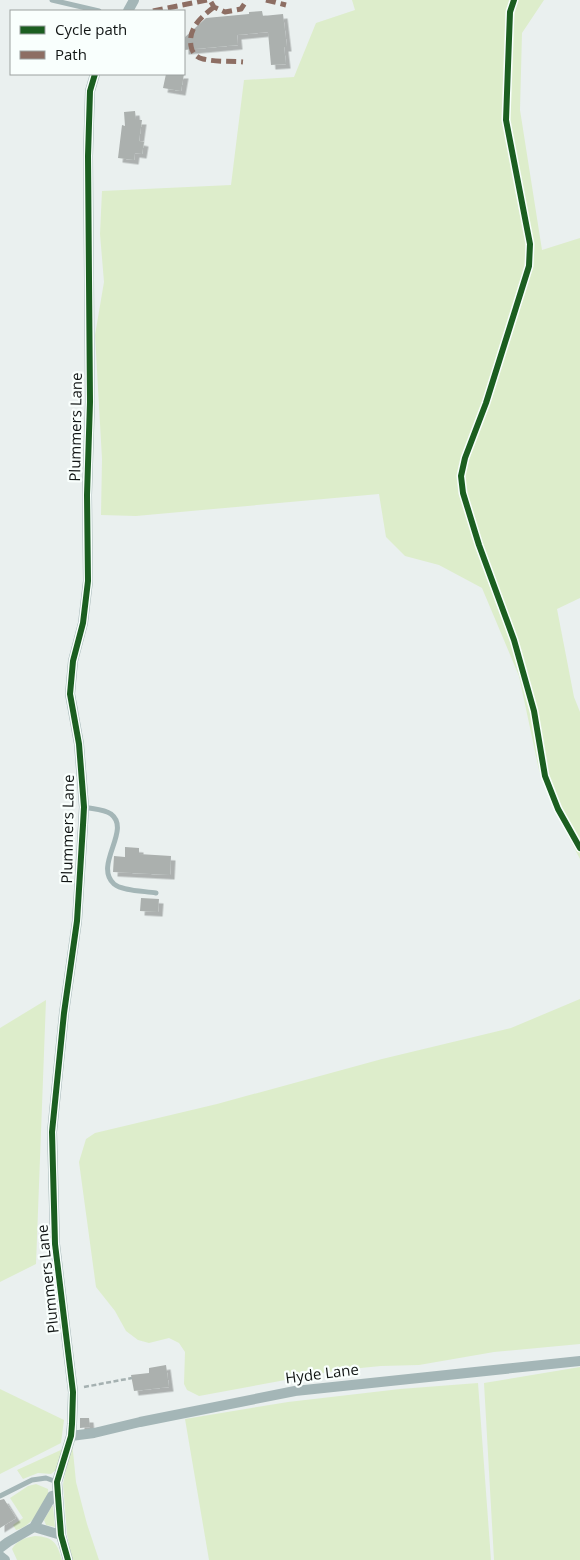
<svg xmlns="http://www.w3.org/2000/svg" width="580" height="1560" font-family="'Open Sans',sans-serif">
  <style>
    .green { fill: #ddedcb }
    .building { fill: #abb0ae; filter: url(#shadow) }
    .lines { fill: none; stroke-linecap: round; stroke-linejoin: round }
    .path { stroke: #a5b1b1; stroke-width: 2.5; stroke-dasharray: 5 2.5; stroke-linecap: butt }
    .service { stroke: #a4b6b7; stroke-width: 5 }
    .minor { stroke: #a4b6b7; stroke-width: 10 }
    .quiet { stroke: #8d6e63; stroke-width: 5; stroke-dasharray: 10 5; stroke-linecap: butt }
    .cycleway-casing { stroke: #f9fffd; stroke-width: 9 }
    .cycleway { stroke: #1b5e20; stroke-width: 6 }
    .labels { text-anchor: middle; stroke-width: 4.5; stroke-linejoin: round; paint-order: stroke }
    .street-label { font-size: 15px; fill: #111514; stroke: #f9fffd }
  </style>
  <defs>
    <filter id="shadow"><feDropShadow dx="4.5" dy="4.5" stdDeviation="0" flood-color="#0004"/></filter>
  </defs>
  <rect width="100%" height="100%" fill="#eaf0ef"/>
  <!-- green -->
  <path class="green" d="M352,0H544L522,33L520,110L542,250L580,238V598L557,609L574,697L580,712V859L567,834L539,770L519,676L482,588L439,565L405,556L386,537L379,494L136,516L101,515L102,459L95,335L104,282L100,234L102,191L231,185L244,80L294,77L316,23L355,10Z
    M580,999V1344L494,1352L419,1365L381,1366L340,1370L199,1396L187,1390L184,1384L185,1352L179,1343L169,1338L149,1343L138,1340L126,1331L115,1311L96,1287L79,1162L86,1139L95,1133L217,1104L382,1059L511,1028Z
    M46,1000L36,1264L0,1282V1028Z
    M580,1367V1560H494L484,1383Z
    M478,1383L491,1560H209L185,1419L288,1402L400,1389Z
    M0,1389L64,1420L61,1443L0,1474Z
    M72,1441L76,1482L87,1524L99,1560H72L67,1534L63,1484Z
    M63,1449L56,1470L51,1474L38,1473L23,1479L17,1470Z
    M36,1484L48,1489C50,1502 30,1528 16,1530L13,1525L23,1518L10,1498L28,1486Z
    M52,1506H53L55,1527L46,1525L44,1520Z
    M35,1536C54,1537 57,1543 62,1560H17L12,1549C17,1540 25,1538 35,1536Z"/>
  <!-- building -->
  <path class="building" d="M262,11L263,16L283,14L287,47H284L286,64L271,65L268,32L237,35L238,45L184,50V38L206,18L249,14V12Z
    M166,74H184L181,91L163,88Z
    M135,111L136,120H142L139,141L144,142L142,154L135,153L134,160L118,158L122,125L125,126L124,112Z
    M125,847L139,848V854L171,856L170,875L113,872L114,856L125,857Z
    M141,898L159,899L158,912L140,911Z
    M166,1365L169,1387L134,1391L131,1375L149,1373V1368Z
    M80,1418H89L90,1427L80,1428Z
    M4,1499L16,1518L0,1528V1500Z"/>
  <g class="lines">
    <!-- path -->
    <path class="path" d="M514,0L510,12L506,120L530,244L529,266L486,403L465,458L461,476L463,493L479,545L514,640L534,711L545,776L558,809L580,848
      M84,1387L132,1378"/>
    <!-- service -->
    <path class="service" d="M52,0L99,11
      M84,807C92,809 104,809 111,814C132,830 93,865 114,884C122,891 145,891 156,893
      M0,1496L32,1480L46,1478L57,1482"/>
    <!-- minor -->
    <path class="minor" d="M128,11L134,0
      M71,1436L94,1433L140,1422L295,1391L580,1361
      M34,1527L61,1535
      M0,1548L8,1542L34,1527L52,1496L58,1494
      M0,1556L5,1560
      M68,1560L61,1535L57,1482L71,1436L72,1424L73,1392L55,1244L52,1132L64,1013L77,921L83,825L84,807L79,744L70,694L73,661L83,623L88,581L87,495L90,402L88,156L90,91L95,74"/>
    <!-- quiet -->
    <path class="quiet" d="M266,0L286,5
      M211,2L214,7L225,12L241,9L247,0
      M214,7C201,17 188,28 191,46C192,53 197,58 203,59C216,62 231,61 243,62
      M153,11L207,0"/>
    <defs>
      <path id="cycleway" d="M514,0L510,12L506,120L530,244L529,266L486,403L465,458L461,476L463,493L479,545L514,640L534,711L545,776L558,809L580,848
        M68,1560L61,1535L57,1482L71,1436L72,1424L73,1392L55,1244L52,1132L64,1013L77,921L83,825L84,807L79,744L70,694L73,661L83,623L88,581L87,495L90,402L88,156L90,91L95,74"/>
    </defs>
    <!-- cycleway casing -->
    <use href="#cycleway" class="cycleway-casing"/>
    <!-- cycleway -->
    <use href="#cycleway" class="cycleway"/>
  </g>
  <g class="labels">
    <!-- street labels -->
    <g class="street-label">
      <text transform="translate(76 427) rotate(-89)" y="5">Plummers Lane</text>
      <text transform="translate(68 829) rotate(-89)" y="5">Plummers Lane</text>
      <text transform="translate(48 1279) rotate(-96)" y="5">Plummers Lane</text>
      <text transform="translate(322 1374) rotate(-7)" y="5">Hyde Lane</text>
    </g>
  </g>
  <!-- legend -->
  <rect x="10" y="10" width="175" height="65" fill="#f9fffd" stroke="#9ca1a0"/>
  <rect x="20" y="26" width="25" height="8" fill="#1b5e20" stroke="#9ca1a0"/>
  <text x="55" y="35" font-size="15" fill="#111514">Cycle path</text>
  <rect x="20" y="51" width="25" height="8" fill="#8d6e63" stroke="#9ca1a0"/>
  <text x="55" y="60" font-size="15" fill="#111514">Path</text>
</svg>
